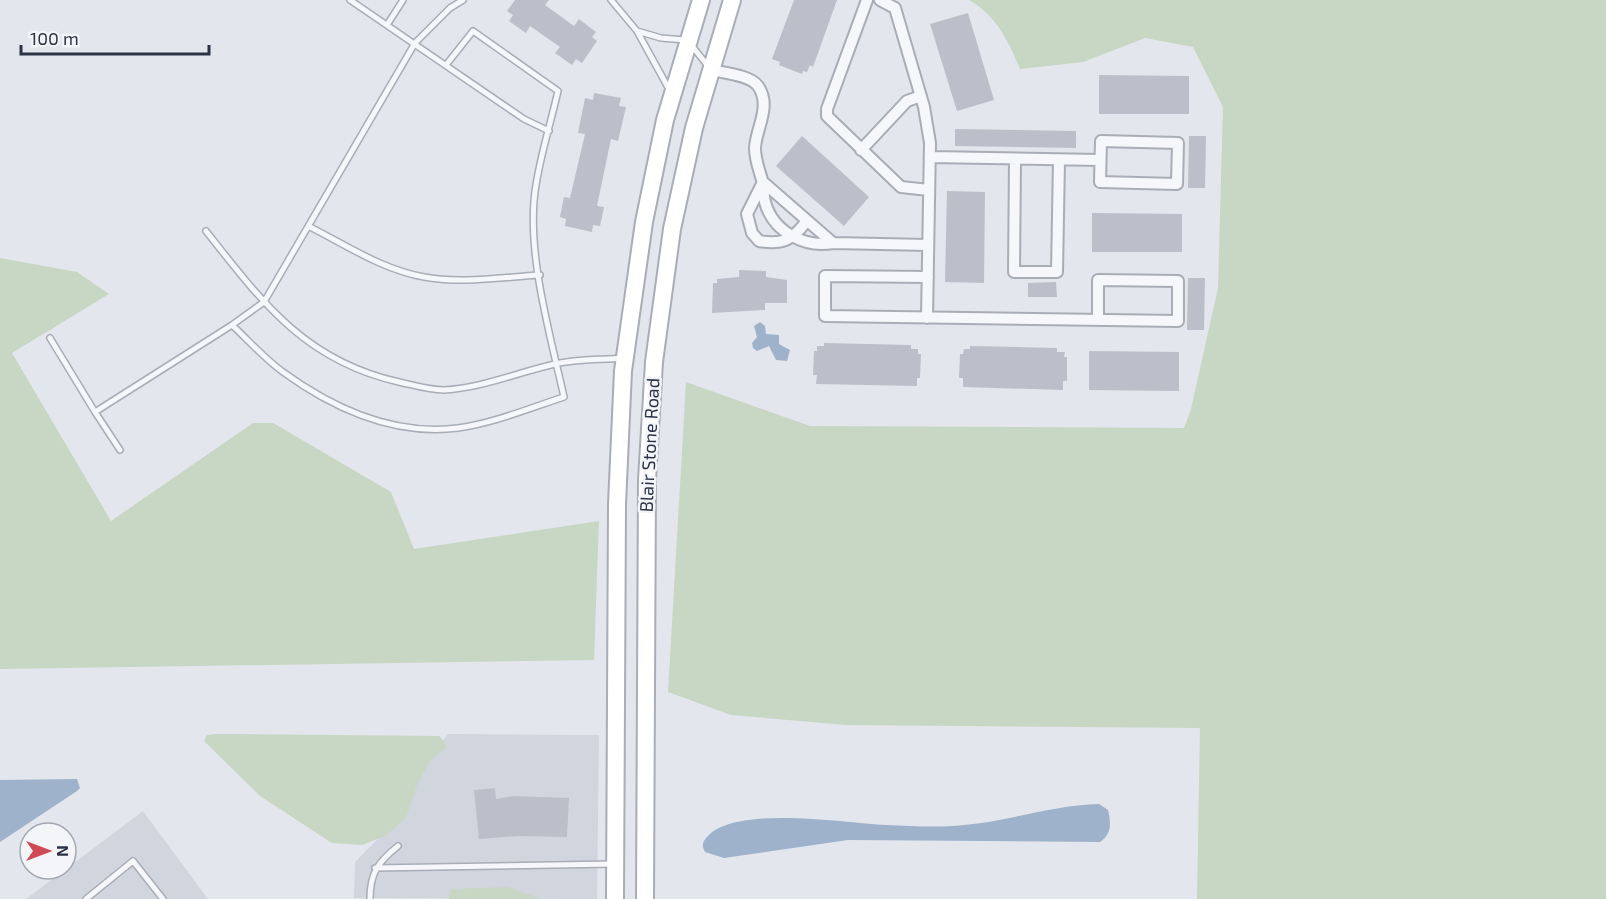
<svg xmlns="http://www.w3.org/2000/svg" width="1606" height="899" font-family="'Exo 2',sans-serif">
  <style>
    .built { fill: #d1d5de }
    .green { fill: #c8d6c4 }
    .water { fill: #9eb2cc }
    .building { fill: #babfc9 }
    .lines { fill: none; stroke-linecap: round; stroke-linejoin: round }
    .service-casing { stroke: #a8adb6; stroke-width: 8 }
    .minor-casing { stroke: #a8adb6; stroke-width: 14 }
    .secondary-casing { stroke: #a8adb6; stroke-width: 20 }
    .service { stroke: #f6f7fa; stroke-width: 5 }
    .minor { stroke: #f6f7fa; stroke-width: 10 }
    .secondary { stroke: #fff; stroke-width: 16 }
    .labels { text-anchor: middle; stroke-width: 5; stroke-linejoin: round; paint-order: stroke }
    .street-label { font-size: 18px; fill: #2b3344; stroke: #f3f5f9 }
  </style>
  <rect width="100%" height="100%" fill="#e3e6ec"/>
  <!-- built -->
  <path class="built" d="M448,734L599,735L597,899L354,898L355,862L409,807L417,774Z
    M143,811L208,899H26Z"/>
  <!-- green -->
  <path class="green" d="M969,0H1606V899H1197L1200,728L846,725L731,715L668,692L686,382L810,426L1184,428L1191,409L1218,288L1223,107L1193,47L1145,38L1083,62L1020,69C1009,42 996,15 969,0Z
    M0,258L77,272L109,294L12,353L111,521L253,423H273L391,492L414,549L599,521L594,660L0,669Z
    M216,734L440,736L447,747L430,761L417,785L406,818L385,836L362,845L332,843L260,796L204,741L207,735Z
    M508,887L541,899H449L451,889Z"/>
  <!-- water -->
  <path class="water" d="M760,322L765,326L766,334L779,335V344L790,350L787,361L776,360L769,346L757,351L753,348L752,343L757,337L754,326Z
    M77,779L80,788L77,791L0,842V780Z
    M1099,804L1108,810C1111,823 1112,834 1100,842L848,840L724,858L705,852C701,845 703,841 708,836C736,805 846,823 886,825C912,826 938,828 964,825C1010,821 1053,805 1099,804Z"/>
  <!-- building -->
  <path class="building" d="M515,0H549L545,5L574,26L579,19L596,32L592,37L597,41L582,63L576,59L572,65L555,53L560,47L530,26L526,33L509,21L513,15L507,11Z
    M794,0H837L813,67L810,65L807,72L803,71L802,74L779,65L780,62L772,59Z
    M968,13L994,100L957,111L930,24Z
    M1099,75L1189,76V114H1099Z
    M594,93L621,98L619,106L626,107L618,141L611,139L597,206L604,207L600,226L593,225L592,232L565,226L566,219L560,217L564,197L570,198L585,134L578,133L585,98L593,100Z
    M955,129L1076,131V148L955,146Z
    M802,136L869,197L844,226L776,166Z
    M1189,136H1206L1205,188H1188Z
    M947,191L985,192L984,283L945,282Z
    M1092,213L1182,214V252H1092Z
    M739,270L766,271V277L787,280V303H765V310L712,313L713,283H717V279L739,277Z
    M1188,278H1205L1204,330H1187Z
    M1056,282L1057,297H1028V283Z
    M824,343L911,345V349H918V354H921L920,378H917V386L816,384L817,375H813L814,351H817V346H824Z
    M970,346L1057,348V352H1065L1064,357H1067V381H1063V390L963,387V378H959L960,354H963L964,349H970Z
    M1089,351L1179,352V391L1089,390Z
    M495,788L496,799L513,796L569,798L567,837L518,836L479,839L474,790Z"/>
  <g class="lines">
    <defs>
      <path id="service" d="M350,0L524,119L549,131
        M611,0L637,31L670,91
        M387,25L403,0
        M637,31L661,38L685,40
        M692,46L708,66
        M310,227C346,245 383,270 424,277C461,284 503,277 540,275
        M206,231C262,302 305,361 399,382C413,385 429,390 444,390C482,388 519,372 555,364C577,359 601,360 623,358
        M232,325C249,341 265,359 283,372C334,409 394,436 458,428C494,423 530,408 564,397C550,334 525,248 536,185C541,153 551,122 558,91L473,31L446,65
        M50,338L95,412
        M120,450L95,412L232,325L264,302L415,43L450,8L463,0
        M375,868L614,864
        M86,899L133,861L163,899
        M370,899C370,873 378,862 398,846"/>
      <path id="minor" d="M867,0L827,109V116L901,187L929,190
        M880,0L895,8L924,107L930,143L927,318
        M711,70C724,73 750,75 758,86C772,106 756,128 755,148C755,160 759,169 762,180C764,187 763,195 765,202C773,232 805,248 833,243L763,182
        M1101,141L1178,143L1177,184L1100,182Z
        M861,150L907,101L921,96
        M930,157L1100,160
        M1015,159L1014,272H1057L1059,160
        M763,182L747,214L752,233L759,241C783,245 792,240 806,222
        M833,243L928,245
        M928,277L825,276V316L1178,321V281L1098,280V320"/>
      <path id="secondary" d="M615,899L617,504L623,371L644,222L665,120L701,0
        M645,899L647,480L654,362L672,229L694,128L732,0"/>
    </defs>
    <!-- service casing -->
    <use href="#service" class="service-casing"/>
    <!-- minor casing -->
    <use href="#minor" class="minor-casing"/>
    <!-- secondary casing -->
    <use href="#secondary" class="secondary-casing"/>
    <!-- service -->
    <use href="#service" class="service"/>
    <!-- minor -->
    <use href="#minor" class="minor"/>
    <!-- secondary -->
    <use href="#secondary" class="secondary"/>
  </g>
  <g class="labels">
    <!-- street labels -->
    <g class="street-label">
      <text transform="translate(650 445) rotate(-87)" y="6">Blair Stone Road</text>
    </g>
  </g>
  <!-- north arrow -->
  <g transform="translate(48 851) rotate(90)"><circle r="28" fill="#f3f5f9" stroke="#a3a7b1" stroke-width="1.5"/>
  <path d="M0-4.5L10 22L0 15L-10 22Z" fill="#d14855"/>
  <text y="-9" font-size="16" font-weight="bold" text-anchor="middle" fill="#2b3344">N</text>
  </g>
  <!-- scale -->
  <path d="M21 45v9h188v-9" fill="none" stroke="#2b3344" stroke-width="3"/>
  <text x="30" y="45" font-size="18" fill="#2b3344" stroke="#f3f5f9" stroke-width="4.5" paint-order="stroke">100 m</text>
</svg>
